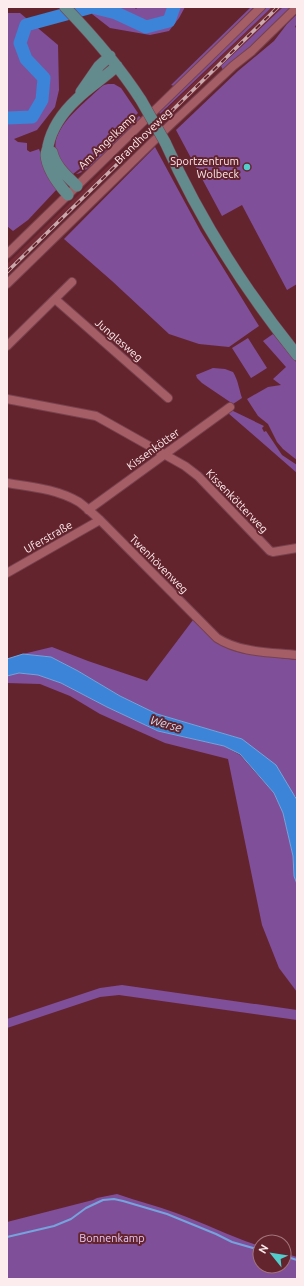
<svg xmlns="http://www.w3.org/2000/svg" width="304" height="1286" font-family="Ubuntu,sans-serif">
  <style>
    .built { fill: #732b37 }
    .green { fill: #804f99 }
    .water { fill: #3b84d7; stroke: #75a3de }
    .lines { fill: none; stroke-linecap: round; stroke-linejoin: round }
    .stream { stroke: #75a3de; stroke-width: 2 }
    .river { stroke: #3b84d7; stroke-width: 13 }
    .minor-casing { stroke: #76424e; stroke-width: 10 }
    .major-casing { stroke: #76424e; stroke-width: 12 }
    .minor { stroke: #a65e66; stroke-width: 8 }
    .major { stroke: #638a8c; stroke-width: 11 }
    .rail-casing { stroke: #caa9ad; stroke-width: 3.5 }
    .rail { stroke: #64242e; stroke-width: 2; stroke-dasharray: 6; stroke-linecap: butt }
    .major-bridge-casing { stroke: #76424e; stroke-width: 12; stroke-linecap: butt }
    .major-bridge { stroke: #638a8c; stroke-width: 11 }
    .poi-dot { fill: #53cdcb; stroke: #64242e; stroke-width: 1.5 }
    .labels { text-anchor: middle; stroke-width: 4; stroke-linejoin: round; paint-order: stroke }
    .street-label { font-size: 11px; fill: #fdeced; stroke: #64242e }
    .poi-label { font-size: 11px; fill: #fdeced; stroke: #64242e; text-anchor: end }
    .park-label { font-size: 11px; fill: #e4c6f4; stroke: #64242e }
    .water-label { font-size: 12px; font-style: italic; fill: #ccdef3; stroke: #64242e }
  </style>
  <rect width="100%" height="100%" fill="#64242e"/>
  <!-- built -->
  <path class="built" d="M272,7H283L7,274V264Z"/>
  <!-- green -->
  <path class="green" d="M88,7H134L136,9L138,7H185L179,18L169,31L150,35L110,28L92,14Z
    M251,7H254L174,86L171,85Z
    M267,7H272L160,114L159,112Z
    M283,7H292L252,47L223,70L221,66Z
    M7,13H20L58,45L59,90L55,107L37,130L14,139L18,142L27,143V150L30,152L39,149L48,173L58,188L28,220L13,231L7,226Z
    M297,14V25L295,26L297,30V284L287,290L242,205L222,216L176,130L238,71L274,41L287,24Z
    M108,84H114L121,88L138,113L92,159L73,174C67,170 64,166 61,160C59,157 57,154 56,151C50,128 86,102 101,87L104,85Z
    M139,116L141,118C129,129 89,174 76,174L90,164Z
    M155,147L201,232L259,326L229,347L199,344L169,334L112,281L64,239Z
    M273,334L297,363V460L293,457L283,449L277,442L268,424L258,416L247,399L268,387L281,385L273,379L286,367L263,341Z
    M248,338L267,368L251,378L232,348Z
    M213,368L225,369L233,372C238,380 239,389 242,398L233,404L202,383L197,378L196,375Z
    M231,410L264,426L262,428L264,432L266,431L282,455L297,465V473L228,413Z
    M193,620L222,646L241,653L297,660V800L296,797L242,739L157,714L120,696L78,671L51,657L23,654L52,647L88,661L147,681Z
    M19,673L38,675L61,683L107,707L158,731L224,746L240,755L274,793L283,813L293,856L294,876L297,884V992L279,968L262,925L228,759L165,743L100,714L70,696L40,684L7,683V676Z
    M122,985L297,1010V1020L119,995L100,997L7,1028V1019L100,988Z
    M117,1194C137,1201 157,1206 176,1213C204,1223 231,1237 260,1246V1266H284V1253L297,1257V1279H7V1222L93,1200L97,1198Z"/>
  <!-- water -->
  <path class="water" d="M23,654L51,657L78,671L120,696L157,714L242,739L276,765L297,800V884L294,876L293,856L283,813L274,793L240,754L224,746L158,731L107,707L61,683L38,675L19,673L7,676V659Z"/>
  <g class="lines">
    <!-- stream -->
    <path class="stream" d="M7,1237L54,1226L71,1219L86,1208L103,1200L114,1199L123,1201L167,1214L216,1234L232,1242L260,1250
      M284,1256L297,1260"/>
    <!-- river -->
    <path class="river" d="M7,118L32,117L42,100L44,78L26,59L20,43L26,25L92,7L116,13L146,27L169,21L174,7"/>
    <defs>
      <path id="minor" d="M7,254L261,7
        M7,284L170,125L233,66L252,51L297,7
        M55,299L168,398
        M7,346L72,282
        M7,399L96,416L185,466L198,476L270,551L273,552L297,548
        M7,483C32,487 57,489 79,502C86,507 93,514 100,520L217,638C240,653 271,652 297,655
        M88,510L230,407
        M7,573L100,520"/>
      <path id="major" d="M65,7C93,36 119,66 141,100
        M81,92L99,66L110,56
        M165,142C200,220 244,289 297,355
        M52,152C55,166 67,176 77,186
        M68,195C59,185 47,169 46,155C46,151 48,149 48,146C52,127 63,112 77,99C89,87 104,78 117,66"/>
    </defs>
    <!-- minor casing -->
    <use href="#minor" class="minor-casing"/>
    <!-- major casing -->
    <use href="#major" class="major-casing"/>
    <!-- minor -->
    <use href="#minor" class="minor"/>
    <!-- major -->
    <use href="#major" class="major"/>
    <defs>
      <path id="rail" d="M7,272L278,7"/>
    </defs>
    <!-- rail casing -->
    <use href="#rail" class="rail-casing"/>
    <!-- rail -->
    <use href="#rail" class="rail"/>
    <defs>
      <path id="major-bridge" d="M141,100L165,142"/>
    </defs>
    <!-- major-bridge casing -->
    <use href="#major-bridge" class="major-bridge-casing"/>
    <!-- major-bridge -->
    <use href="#major-bridge" class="major-bridge"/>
  </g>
  <!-- markers -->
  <circle class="poi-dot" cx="247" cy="167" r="4"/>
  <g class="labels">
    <!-- street labels -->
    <g class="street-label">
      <text transform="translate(143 136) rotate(-44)" y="4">Brandhoveweg</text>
      <text transform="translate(107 141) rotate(-44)" y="4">Am Angelkamp</text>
      <text transform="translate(119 340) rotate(41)" y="4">Junglasweg</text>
      <text transform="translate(153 449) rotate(-36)" y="4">Kissenkötter</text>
      <text transform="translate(237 501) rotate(46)" y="4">Kissenkötterweg</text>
      <text transform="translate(48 537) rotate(-30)" y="4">Uferstraße</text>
      <text transform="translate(159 564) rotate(45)" y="4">Twenhövenweg</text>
    </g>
    <!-- poi labels -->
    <g class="poi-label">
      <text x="239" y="165">Sportzentrum<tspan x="239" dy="13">Wolbeck</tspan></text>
    </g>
    <!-- park labels -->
    <g class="park-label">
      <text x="112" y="1242">Bonnenkamp</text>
    </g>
    <!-- water labels -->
    <g class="water-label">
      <text transform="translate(166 724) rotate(16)" y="4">Werse</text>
    </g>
  </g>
  <!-- border -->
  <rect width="304" height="1286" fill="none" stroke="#fdeced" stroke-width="16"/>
  <!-- north arrow -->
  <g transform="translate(272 1254) rotate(300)"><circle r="19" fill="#64242e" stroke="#a1747a"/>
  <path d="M0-3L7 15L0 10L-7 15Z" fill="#53cdcb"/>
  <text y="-6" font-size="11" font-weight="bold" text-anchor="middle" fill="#fdeced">N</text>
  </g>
</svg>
